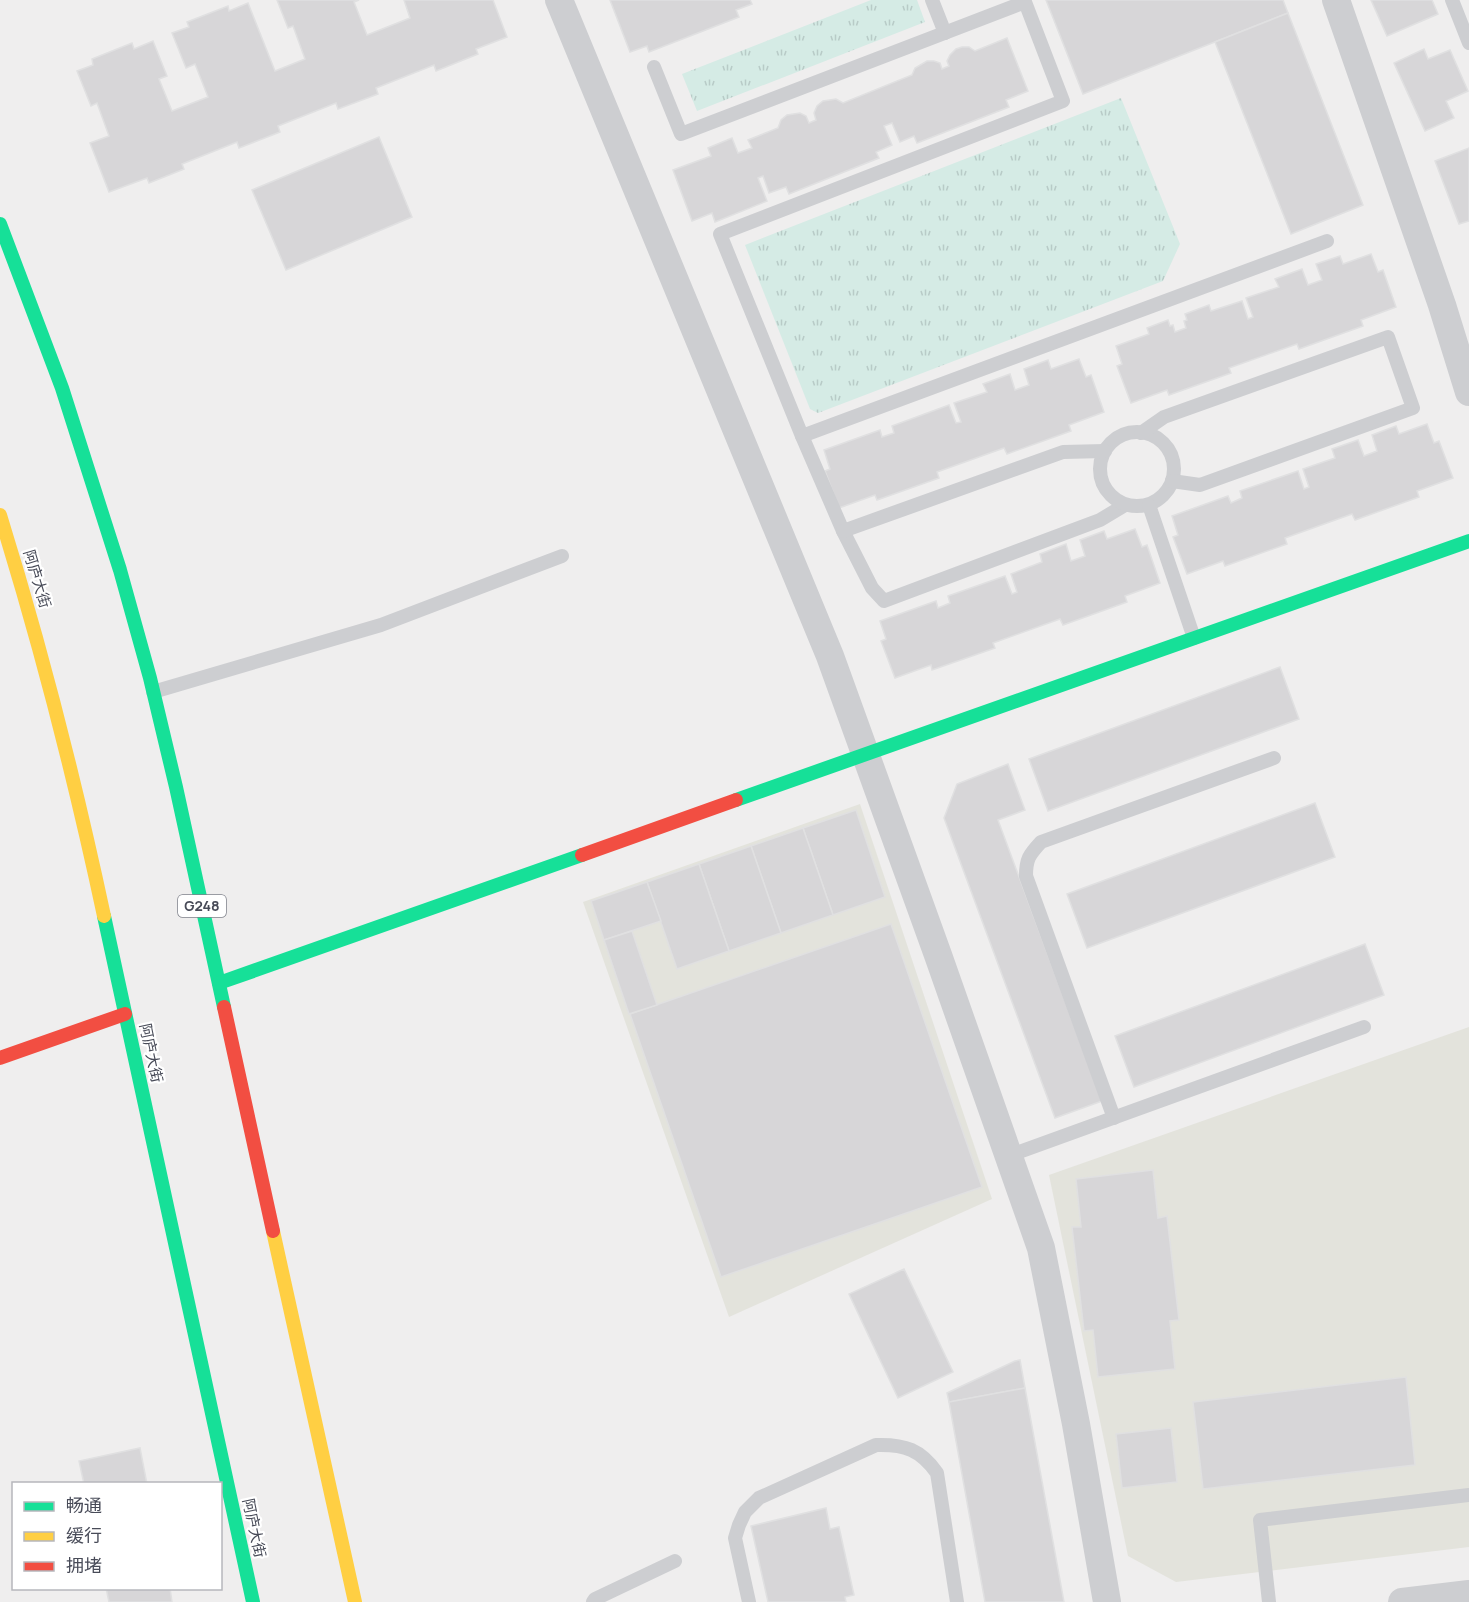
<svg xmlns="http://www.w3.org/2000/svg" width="1469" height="1602" font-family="Manrope,'Noto Sans SC',sans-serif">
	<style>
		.commercial { fill: #e3e3dc }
		.grass { fill: url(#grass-tufts) }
		.building { fill: #d7d6d8; stroke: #e0e0e1; stroke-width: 1.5 }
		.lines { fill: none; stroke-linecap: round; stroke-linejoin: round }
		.lane { stroke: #cdced1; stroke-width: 14 }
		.street { stroke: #cdced1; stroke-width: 28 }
		.fast { stroke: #16e098; stroke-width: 14 }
		.slow { stroke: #ffcf43; stroke-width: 14 }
		.jam { stroke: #f24e42; stroke-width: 14 }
		.labels { text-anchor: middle; stroke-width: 4.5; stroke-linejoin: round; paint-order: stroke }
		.shield { fill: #fff; stroke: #7f818a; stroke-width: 1.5 }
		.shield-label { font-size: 14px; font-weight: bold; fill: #484b58 }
		.street-label { font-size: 15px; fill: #484b58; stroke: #fff }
	</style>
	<defs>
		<pattern id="grass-tufts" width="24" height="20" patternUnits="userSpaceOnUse" patternTransform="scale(1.5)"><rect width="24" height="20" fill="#d5ebe5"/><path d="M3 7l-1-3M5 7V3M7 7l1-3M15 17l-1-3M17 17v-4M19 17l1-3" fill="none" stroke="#b8cbc7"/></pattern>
	</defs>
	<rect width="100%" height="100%" fill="#efeeee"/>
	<g class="commercial">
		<polygon points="860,804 992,1199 729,1317 583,902"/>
		<polygon points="1469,1027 1469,1547 1176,1582 1128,1556 1049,1175"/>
	</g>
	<g class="grass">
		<polygon points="871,0 917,0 925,22 697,111 682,74"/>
		<polygon points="1121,98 1180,244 1163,281 818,413 810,409 745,245"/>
	</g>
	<g class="building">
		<polygon points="277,0 359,0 354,2 367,35 410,18 404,0 493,0 507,37 476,49 478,54 436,71 434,65 376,88 378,94 338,109 336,103 278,126 280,132 239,148 237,142 182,164 184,169 149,183 147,178 109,192 90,143 109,136 97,103 91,106 77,71 93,65 92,59 132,43 134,49 153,41 167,76 159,79 172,111 208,97 195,64 186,68 172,33 189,27 187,22 228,6 229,11 248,3 275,71 305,59 293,26 288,28"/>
		<polygon points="610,0 750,0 752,4 736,10 739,17 649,52 647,46 630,52"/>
		<polygon points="1046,0 1283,0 1288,13 1083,94"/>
		<polygon points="1371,0 1432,0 1438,14 1387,36"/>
		<polygon points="1288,13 1363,205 1291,234 1215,42"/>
		<polygon points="1007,38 1028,91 1006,100 1009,107 917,143 914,136 900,142 892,123 884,126 892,145 876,152 879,158 789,194 786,187 769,193 763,176 758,178 767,201 715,222 712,213 692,221 673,170 711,156 708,148 732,138 738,153 752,148 748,140 778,128 781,120 787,115 800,113 806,116 809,123 816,120 814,113 817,106 823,101 836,99 843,103 912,75 915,68 927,61 934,61 940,63 942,69 949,66 947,61 950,55 956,49 962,47 969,47 975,51"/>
		<polygon points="1424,49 1428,59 1450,50 1468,91 1446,101 1454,118 1425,131 1394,63"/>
		<polygon points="379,137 412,217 286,270 252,190"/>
		<polygon points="1469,148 1469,221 1459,224 1435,161"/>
		<polygon points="1371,254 1378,272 1383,270 1396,307 1361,320 1363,326 1299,349 1297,344 1229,368 1231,373 1169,395 1167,390 1131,403 1117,366 1122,364 1116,346 1149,334 1147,328 1168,320 1170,326 1173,325 1175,332 1186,328 1184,321 1187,320 1185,314 1209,305 1211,311 1242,301 1248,319 1253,317 1246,298 1279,287 1275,279 1302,269 1308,285 1322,280 1316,264 1340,256 1343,264"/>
		<polygon points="1079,359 1086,377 1091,375 1104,412 1069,425 1071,431 1007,454 1004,448 937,472 939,478 877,500 875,495 839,508 825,471 830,469 824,450 880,430 882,437 894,433 892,426 949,405 956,423 961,422 954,403 987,392 983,384 1010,374 1015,390 1029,385 1024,369 1048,360 1051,369"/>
		<polygon points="1427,424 1434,443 1439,441 1453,478 1417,491 1419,497 1355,520 1352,514 1285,538 1287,544 1225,566 1223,561 1187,574 1173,537 1178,535 1172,516 1228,496 1231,503 1242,498 1240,491 1298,471 1304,489 1309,487 1303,469 1335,458 1332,449 1358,440 1364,456 1377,451 1372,435 1396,426 1399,434"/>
		<polygon points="1135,529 1142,547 1147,545 1160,583 1125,596 1127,602 1063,625 1060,619 993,643 995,648 932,670 931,665 895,678 881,641 886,639 880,621 936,601 938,608 950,603 948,596 1005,576 1012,594 1017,592 1011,574 1042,562 1040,554 1066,544 1071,561 1085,556 1080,540 1104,531 1107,539"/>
		<polygon points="1280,667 1299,719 1048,811 1029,759"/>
		<polygon points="1008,764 1025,810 998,820 1102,1101 1055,1118 944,818 957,784"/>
		<polygon points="1315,803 1335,857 1087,948 1067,894"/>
		<polygon points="856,810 885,897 833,915 803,828"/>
		<polygon points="803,828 833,915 781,933 751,846"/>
		<polygon points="751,846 781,933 729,951 699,864"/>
		<polygon points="699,864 729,951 677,969 647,882"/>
		<polygon points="647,882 661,921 604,940 591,901"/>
		<polygon points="891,924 982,1187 721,1277 630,1014"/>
		<polygon points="632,931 657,1005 629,1014 604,940"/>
		<polygon points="1365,944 1384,995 1134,1087 1115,1036"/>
		<polygon points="1153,1170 1158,1218 1167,1216 1179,1320 1170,1321 1175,1369 1098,1377 1093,1330 1084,1331 1072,1227 1081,1227 1076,1179"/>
		<polygon points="904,1269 953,1372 898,1398 849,1294"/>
		<polygon points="1020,1360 1025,1388 949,1402 947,1393 1015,1361"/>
		<polygon points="1406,1377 1415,1465 1203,1489 1193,1402"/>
		<polygon points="1025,1388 1064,1602 985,1602 949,1402"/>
		<polygon points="1171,1428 1177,1482 1122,1488 1116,1434"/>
		<polygon points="140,1448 147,1484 84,1484 79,1461"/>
		<polygon points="826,1508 830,1529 839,1527 854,1595 845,1597 846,1602 768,1602 751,1526"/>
		<polygon points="106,1588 170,1588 172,1602 109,1602"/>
	</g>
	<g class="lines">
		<g class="lane">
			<polyline points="932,0 945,33"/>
			<polyline points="1452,0 1469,43"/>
			<polyline points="654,67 681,134 1025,2 1063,101 720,234 802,436 843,531 872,588 884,601 1100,520 1125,505"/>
			<circle cx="1137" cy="469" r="37"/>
			<polyline points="1141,433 1164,417 1388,337 1413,408 1200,485 1172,481"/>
			<polyline points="802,436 1327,241"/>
			<polyline points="1149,505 1194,638"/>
			<polyline points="843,531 1063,452 1105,451"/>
			<polyline points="153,692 381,625 562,556"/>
			<path d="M 1114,1118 L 1026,876 C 1026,859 1029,855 1041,842 L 1274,758"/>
			<polyline points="1008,1156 1364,1027"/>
			<polyline points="593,1602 595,1599 675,1561"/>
			<path d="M 749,1602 L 735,1538 L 739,1525 L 745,1512 L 759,1498 L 876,1445 C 905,1444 921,1450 937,1473 L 957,1602"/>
			<polyline points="1269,1602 1260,1520 1469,1495"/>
		</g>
		<g class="street">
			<polyline points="559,0 830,656 938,955 1041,1248 1076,1424 1107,1602"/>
			<polyline points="1336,0 1442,305 1469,392"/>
			<polyline points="1402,1602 1469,1594"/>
		</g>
		<g class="fast">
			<polyline points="0,224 62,388 120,570 150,678 176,787 224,1007"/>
			<polyline points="736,800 1469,541"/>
			<polyline points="104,916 253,1602"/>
			<polyline points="219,983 582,855"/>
		</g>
		<g class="slow">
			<path d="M 0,515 C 41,647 75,780 104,916"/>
			<polyline points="273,1231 355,1602"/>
		</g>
		<g class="jam">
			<polyline points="582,855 736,800"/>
			<polyline points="224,1007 273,1231"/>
			<polyline points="0,1058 125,1014"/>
		</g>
	</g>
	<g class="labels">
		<rect class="shield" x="178" y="895" width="48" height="22" rx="4.5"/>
		<g class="shield-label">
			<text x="202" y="911">G248</text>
		</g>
		<g class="street-label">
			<text transform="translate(37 579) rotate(73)" y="5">阿庐大街</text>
			<text transform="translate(151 1053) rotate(78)" y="5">阿庐大街</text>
			<text transform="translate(254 1528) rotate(78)" y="5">阿庐大街</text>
		</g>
	</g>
	<rect x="12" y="1482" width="210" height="108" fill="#ffffff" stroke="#b6b7bc" stroke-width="1.5"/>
	<rect x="24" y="1502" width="30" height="9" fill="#16e098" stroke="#b6b7bc" stroke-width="1.5"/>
	<text x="66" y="1512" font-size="18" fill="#484b58">畅通</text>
	<rect x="24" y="1532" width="30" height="9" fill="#ffcf43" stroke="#b6b7bc" stroke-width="1.5"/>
	<text x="66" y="1542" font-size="18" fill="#484b58">缓行</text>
	<rect x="24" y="1562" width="30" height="9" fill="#f24e42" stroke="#b6b7bc" stroke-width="1.5"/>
	<text x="66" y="1572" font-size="18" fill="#484b58">拥堵</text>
</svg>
